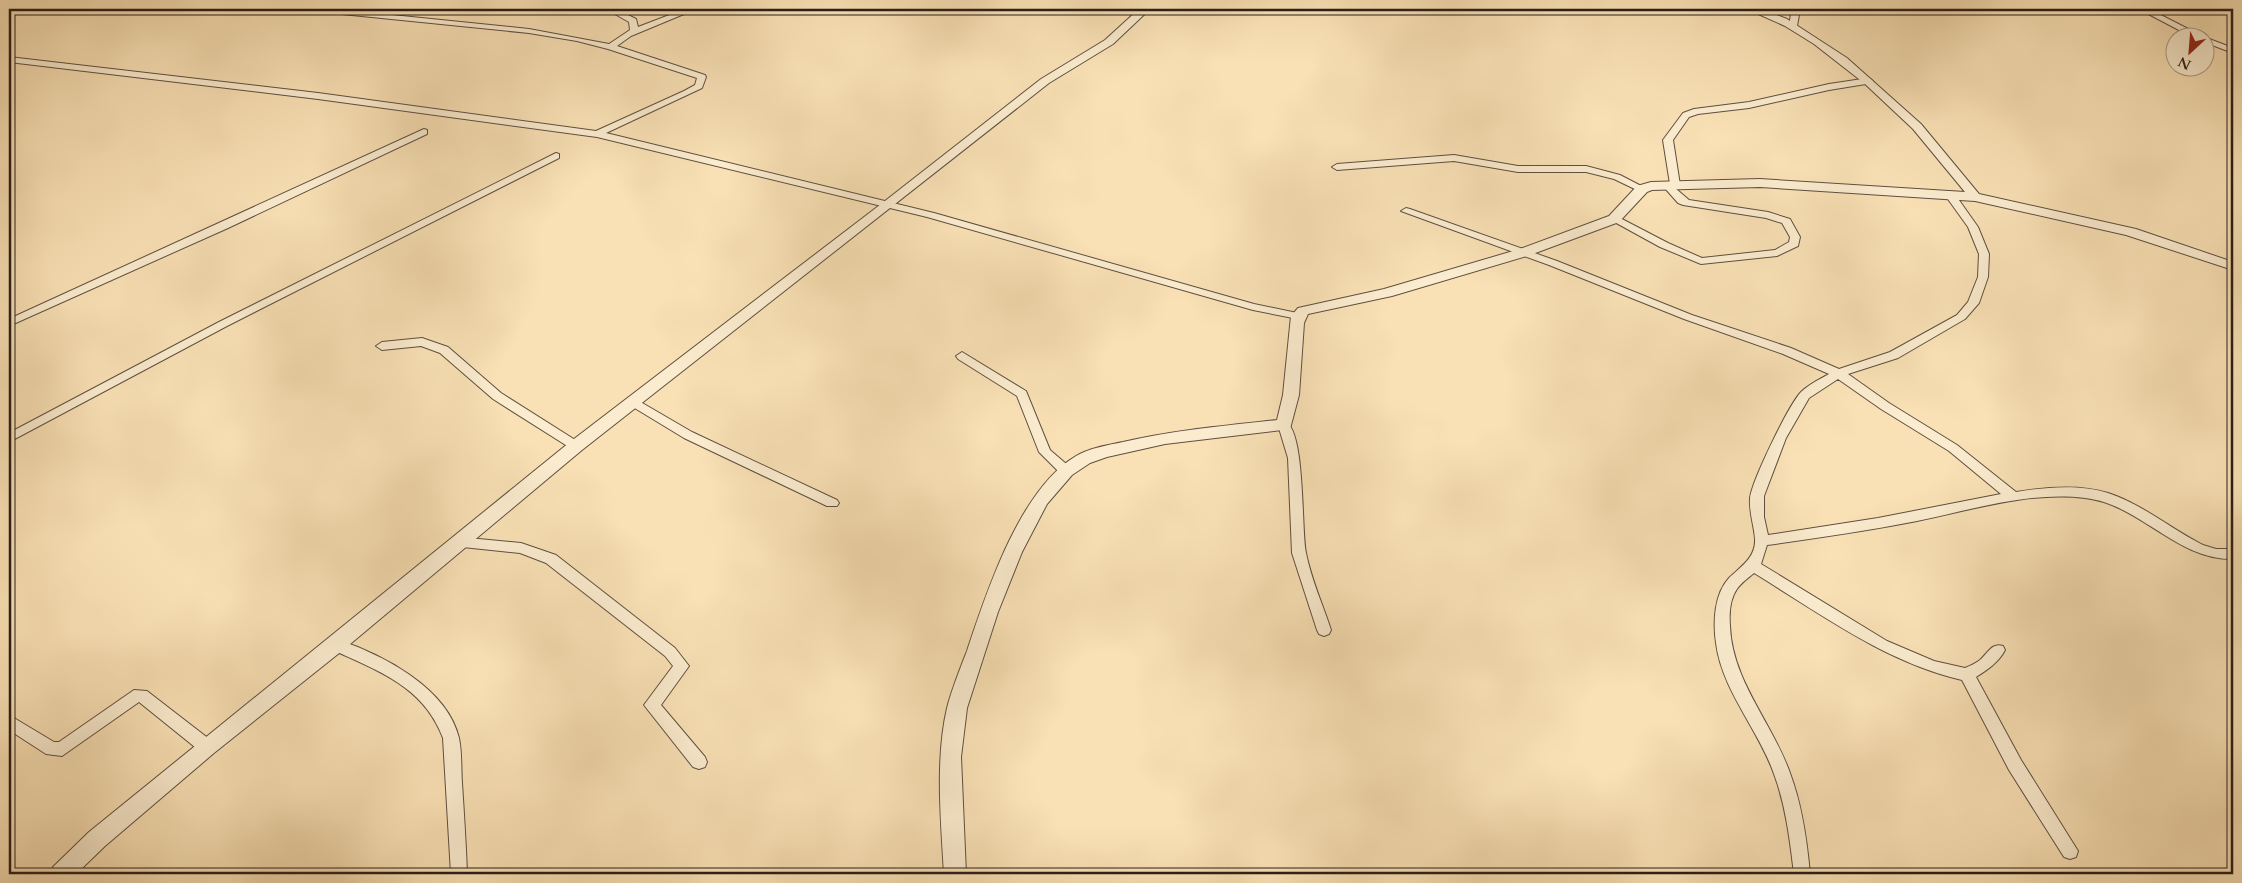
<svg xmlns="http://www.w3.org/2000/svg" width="2242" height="883" font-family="Cardo,serif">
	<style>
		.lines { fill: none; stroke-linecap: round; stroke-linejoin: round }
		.minor-casing { stroke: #5e4f40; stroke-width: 2 }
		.tertiary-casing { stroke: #5e4f40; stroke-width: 2 }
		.minor { fill: #fbeccf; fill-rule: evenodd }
		.tertiary { fill: #fbeccf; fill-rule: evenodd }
	</style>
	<rect width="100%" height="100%" fill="#f9e1b5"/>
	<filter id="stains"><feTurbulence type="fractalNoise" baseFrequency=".004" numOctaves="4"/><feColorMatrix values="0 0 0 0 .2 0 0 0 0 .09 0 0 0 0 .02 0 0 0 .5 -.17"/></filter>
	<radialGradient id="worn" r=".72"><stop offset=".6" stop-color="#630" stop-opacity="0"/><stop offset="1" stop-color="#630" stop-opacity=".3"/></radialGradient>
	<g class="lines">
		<g class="minor-casing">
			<g id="minor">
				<polygon points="308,9 333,9 529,29 609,44 630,30 629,22 606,9 616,9 636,19 638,27 685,9 696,9 631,36 617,46 705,75 706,77 702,88 606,133 934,213 1254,304 1302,314 1304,316 1298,319 1253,310 927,217 597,137 318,99 9,62 9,57 318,93 596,131 684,91 695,85 697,78 608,49 577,41 529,33 312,11"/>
				<polygon points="1117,9 1135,9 1145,12 1141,14"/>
				<polygon points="1796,9 1804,9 1799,15 1797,26 1793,28 1789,26 1791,14"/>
				<polygon points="2139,9 2149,9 2204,37 2233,48 2233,53 2204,42 2204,38 2194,38"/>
				<polygon points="1869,78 1873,81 1872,83 1829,90 1749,108 1698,114 1689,117 1673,140 1680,185 1675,188 1689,200 1768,212 1790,219 1800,237 1798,246 1777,256 1701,264 1660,247 1609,219 1610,217 1618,217 1668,243 1702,258 1775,250 1789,242 1790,237 1782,223 1766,218 1683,205 1678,203 1663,186 1670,184 1663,140 1683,113 1694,109 1749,102 1829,84"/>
				<polygon points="424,129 427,130 427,134 228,228 9,326 9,319"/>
				<polygon points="556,153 559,154 559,158 227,326 9,442 9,433 219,322"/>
				<polygon points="1454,155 1518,166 1586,166 1620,175 1647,189 1642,192 1639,191 1614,179 1586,172 1518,172 1454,161 1337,170 1332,167 1337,164"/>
				<path d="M 1950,192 L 1954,193 L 1978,227 L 1989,254 L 1988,277 L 1979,303 L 1965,319 L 1898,358 L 1848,374 L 1889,403 L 1957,445 L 2016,492 C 2046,487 2079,484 2108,493 C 2142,504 2171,529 2203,545 L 2216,549 L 2233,549 L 2233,559 C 2176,560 2140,504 2085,498 C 2029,491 1971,510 1917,521 C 1867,531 1817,538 1767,545 L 1761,564 L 1887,641 L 1934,661 L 1965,668 C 1970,666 1976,663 1980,660 C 1988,653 1992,642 2003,646 L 2005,650 C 1999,662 1987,670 1976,677 L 2021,760 L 2078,851 L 2076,857 L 2070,859 L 2064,857 L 2009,770 L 1962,680 C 1885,662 1821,614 1754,573 C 1748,578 1741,583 1737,589 C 1730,599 1729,614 1730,626 C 1732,681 1772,722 1790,773 C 1802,805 1807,840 1810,874 L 1794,874 C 1790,841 1786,806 1774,774 C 1759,730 1722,691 1716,643 C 1713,623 1714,594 1729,578 C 1740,567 1756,558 1755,539 C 1754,525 1749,513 1750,498 C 1752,481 1788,406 1801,392 C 1808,385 1820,379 1829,374 L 1783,354 L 1684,319 L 1549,265 L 1401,211 L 1406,208 L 1410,209 L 1557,261 L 1692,315 L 1791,348 L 1839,369 L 1890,352 L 1957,315 L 1968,302 L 1978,277 L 1979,254 L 1968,227 L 1945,195 ZM 1838,379 L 1881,409 L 1949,451 L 2001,494 L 1878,518 L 1768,535 L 1764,517 L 1764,496 L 1786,438 L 1809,398 Z"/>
				<polygon points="422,338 448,347 501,393 580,443 582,446 580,449 572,449 493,399 440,353 421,346 382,350 376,346 382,342"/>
				<polygon points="962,352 1026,391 1050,450 1071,468 1072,471 1071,474 1061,474 1039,452 1017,396 958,359 956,356"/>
				<polygon points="632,397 692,432 837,500 839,503 837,506 827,506 684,438 628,404 626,401"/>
				<path d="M 1284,421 C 1306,427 1301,532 1306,553 C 1311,579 1323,605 1331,630 L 1329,634 L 1324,636 L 1319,634 L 1317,630 L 1292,553 L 1288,458 L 1278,425 Z"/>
				<polygon points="458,537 521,543 556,555 675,648 689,666 661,705 705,757 707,762 705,767 699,769 693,767 644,705 673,666 665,656 546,563 520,553 453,546 451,542 453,538"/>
				<path d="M 336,639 C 381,654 447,687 459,738 C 462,752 461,769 462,783 C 464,814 466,844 467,874 L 451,874 L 443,738 C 423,685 377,671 331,649 L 329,645 L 331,641 Z"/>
				<polygon points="134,690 147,691 213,742 215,747 213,752 207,754 201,752 139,702 62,756 46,754 9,730 9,715 54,742 59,742"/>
			</g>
		</g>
		<g class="tertiary-casing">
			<g id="tertiary">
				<polygon points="1139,9 1150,9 1113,44 1049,83 582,450 343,650 214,753 105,846 76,874 50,874 53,867 89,832 570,442 885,201 1041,79 1105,40"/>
				<path d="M 1747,9 L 1761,9 L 1787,19 L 1847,58 L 1921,124 L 1979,194 L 2136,229 L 2233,262 L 2233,270 L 2126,235 L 1975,201 L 1760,187 L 1652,190 L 1647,192 L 1619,222 L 1530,255 L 1392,296 L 1308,314 L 1304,323 L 1299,395 L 1290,429 L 1165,444 L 1107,457 L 1090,463 L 1072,475 L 1047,504 L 1022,552 L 998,612 L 967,708 L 961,757 L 966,874 L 944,874 C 941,822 935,759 947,708 C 952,689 960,669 967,651 C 987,591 1020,489 1076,456 C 1090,448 1108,445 1123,442 C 1174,430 1225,426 1277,420 L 1283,395 L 1291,316 L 1298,308 L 1384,289 L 1520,249 L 1609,216 L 1637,186 L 1651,182 L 1760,179 L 1965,192 L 1913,129 L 1864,83 L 1814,44 L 1785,26 Z"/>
			</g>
		</g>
		<use href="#minor" class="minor"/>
		<use href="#tertiary" class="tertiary"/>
	</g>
	<rect width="2242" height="883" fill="none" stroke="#f9e1b5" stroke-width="30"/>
	<rect x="10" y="10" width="2222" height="863" fill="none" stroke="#2a1e19" stroke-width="2.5"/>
	<rect x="15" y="15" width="2212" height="853" fill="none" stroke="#2a1e19"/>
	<g transform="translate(2190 52) rotate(206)"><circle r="24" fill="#fbeccf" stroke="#a79a86"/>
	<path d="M0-4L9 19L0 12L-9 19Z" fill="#8f2418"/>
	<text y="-8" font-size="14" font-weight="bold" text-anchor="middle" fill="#2a1e19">N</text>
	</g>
	<rect width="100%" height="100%" filter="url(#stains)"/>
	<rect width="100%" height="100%" fill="url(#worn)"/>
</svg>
